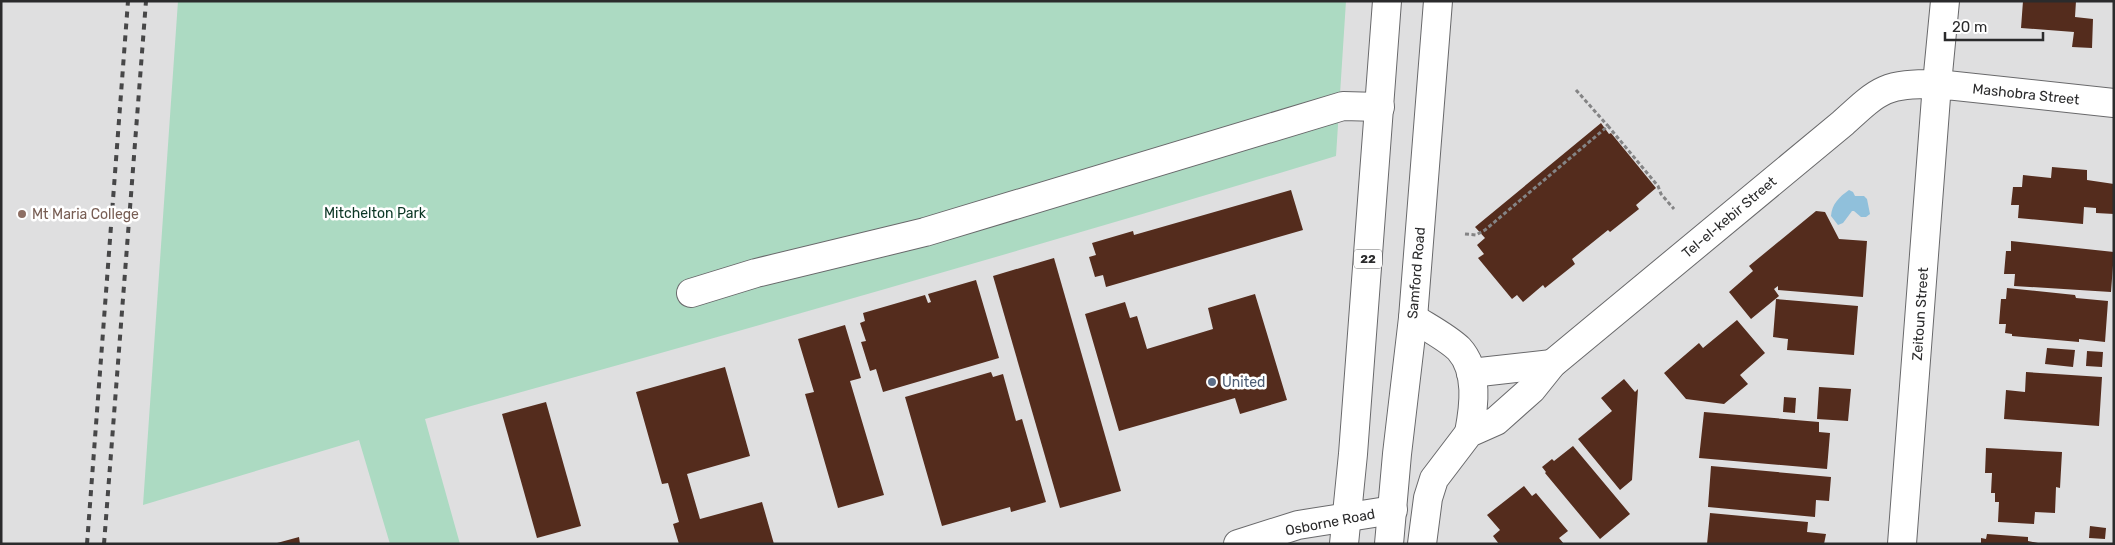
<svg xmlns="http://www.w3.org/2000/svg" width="2115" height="545" font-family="Rubik,sans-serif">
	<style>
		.green { fill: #acdac2 }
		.water { fill: #90c0db }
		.building { fill: #542c1d }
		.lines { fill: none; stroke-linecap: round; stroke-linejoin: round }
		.minor-casing { stroke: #69696b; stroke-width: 30 }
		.major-casing { stroke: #69696b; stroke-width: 30 }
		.path { stroke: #848485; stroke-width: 3; stroke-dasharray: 4 2.5; stroke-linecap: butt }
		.minor { stroke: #fff; stroke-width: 28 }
		.major { stroke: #fff; stroke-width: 28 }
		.rail { stroke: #474748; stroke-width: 4; stroke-dasharray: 6 6; stroke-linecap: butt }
		.education-dot { fill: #8d6e63; stroke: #fff; stroke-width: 2 }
		.service-dot { fill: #5c6f8a; stroke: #fff; stroke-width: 2 }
		.labels { text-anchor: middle; stroke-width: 5; stroke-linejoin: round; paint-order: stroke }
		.shield { fill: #fff; stroke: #6b6b6b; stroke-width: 1 }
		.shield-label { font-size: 12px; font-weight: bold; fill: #2b2b2c }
		.street-label { font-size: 14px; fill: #2b2b2c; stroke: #fff }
		.park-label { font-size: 14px; fill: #0b3624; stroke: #fff }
		.education-label { font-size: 14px; fill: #785e54; stroke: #fff; text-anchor: start }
		.service-label { font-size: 14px; fill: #4e5e75; stroke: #fff; text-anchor: start }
	</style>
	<rect width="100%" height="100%" fill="#dfdfe0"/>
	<path class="green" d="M 178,1 L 1346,1 L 1336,156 C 1033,248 730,334 425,419 L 460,544 L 390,544 L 359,440 L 143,505 Z"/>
	<path class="water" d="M 1849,190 L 1853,192 L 1855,196 L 1864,196 L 1867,199 L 1870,214 L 1866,217 L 1861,217 L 1854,211 L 1852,211 L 1843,223 L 1838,225 L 1831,216 C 1832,204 1839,197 1849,190 Z"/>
	<g class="building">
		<polygon points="2023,1 2076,1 2075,17 2093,19 2092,48 2072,47 2074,32 2021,28"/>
		<polygon points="1601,123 1609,134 1611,133 1656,188 1636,205 1639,209 1610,232 1608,230 1572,259 1575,264 1545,288 1543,285 1523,302 1517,295 1512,299 1478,258 1484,254 1477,245 1485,238 1475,227"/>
		<polygon points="2052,167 2087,170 2087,180 2114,184 2114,214 2096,213 2096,208 2084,207 2083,224 2018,218 2019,205 2011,205 2013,187 2022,187 2023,175 2051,178"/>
		<polygon points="1291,190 1303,230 1106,287 1103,275 1095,277 1089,257 1096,255 1092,243 1133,231 1134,235"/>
		<polygon points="1816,211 1825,212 1839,239 1867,241 1863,297 1778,290 1778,286 1774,289 1779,296 1751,319 1729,292 1753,271 1749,266"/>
		<polygon points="2011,241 2114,252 2111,292 2014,286 2015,274 2004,274 2006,251 2011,251"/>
		<polygon points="1054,258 1121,491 1060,508 993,276"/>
		<polygon points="976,280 999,358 883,392 876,369 870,371 861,342 866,341 860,323 865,321 863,313 925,295 928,303 931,302 928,294"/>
		<polygon points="2007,288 2075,295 2076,298 2108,301 2105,342 2079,339 2079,342 2012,336 2012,334 2005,333 2006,324 1999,324 2001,299 2006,299"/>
		<polygon points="1255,294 1287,400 1240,414 1235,398 1119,431 1085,314 1125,302 1130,318 1137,316 1147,349 1213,329 1208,308"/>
		<polygon points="1776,299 1858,306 1854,355 1787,350 1788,339 1773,337"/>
		<polygon points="1737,320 1765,353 1740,375 1748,384 1724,404 1686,399 1664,373 1699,343 1703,348"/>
		<polygon points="845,325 861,378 850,381 884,495 838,508 805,394 814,392 798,339"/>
		<polygon points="2047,348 2075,350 2073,367 2045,364"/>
		<polygon points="2087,351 2103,352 2102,367 2086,366"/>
		<polygon points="725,367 750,456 687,474 700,519 762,502 774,544 679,544 673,524 679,522 668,483 662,484 636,392"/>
		<polygon points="991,372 993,377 1003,374 1016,421 1022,419 1046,502 1011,512 1010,507 942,526 905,397"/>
		<polygon points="2026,372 2102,377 2099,426 2004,419 2006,390 2025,392"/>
		<polygon points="1624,379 1635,392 1638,389 1632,480 1620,490 1578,439 1612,411 1601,398"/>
		<polygon points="1819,387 1851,389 1848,421 1817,419"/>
		<polygon points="1784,397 1796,398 1795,413 1783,412"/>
		<polygon points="546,402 581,526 537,538 502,414"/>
		<polygon points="1704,412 1819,422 1819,432 1830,433 1827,469 1699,458"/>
		<polygon points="1573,446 1630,514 1600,539 1545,473 1546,472 1542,467 1552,459 1554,461"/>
		<polygon points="1986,448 2062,452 2060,488 2056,487 2055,513 2035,512 2034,524 1998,522 1999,502 1995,502 1995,493 1991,493 1992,473 1985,473"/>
		<polygon points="1711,466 1831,477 1829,501 1816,500 1815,517 1708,507"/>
		<polygon points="1524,486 1532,496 1536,493 1568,531 1559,538 1564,544 1499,544 1493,536 1500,530 1487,515"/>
		<polygon points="1710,513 1808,522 1807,532 1826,534 1824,544 1707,544"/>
		<polygon points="2090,526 2106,528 2105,539 2089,538"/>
		<polygon points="1987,534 2028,537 2028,541 2043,544 1981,544 1981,538 1986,539"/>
		<polygon points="299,537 300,544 277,544 277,543"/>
	</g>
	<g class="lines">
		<g class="minor-casing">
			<g id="minor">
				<polyline points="691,293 756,273 925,232 1343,106 1380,107"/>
				<polyline points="1238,544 1298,525 1393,510"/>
				<path d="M 1422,544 L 1428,498 L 1434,479 L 1469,433 L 1496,421 L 1532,389 L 1552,364 L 1843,123 C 1881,88 1885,84 1937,84 L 1945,1"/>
				<polyline points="1902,544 1937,84 2114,103"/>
			</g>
		</g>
		<g class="major-casing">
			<g id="major">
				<path d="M 1413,318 C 1427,327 1448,338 1459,349 C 1479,371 1474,407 1469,433"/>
				<polyline points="1471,373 1552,364"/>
				<polyline points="1344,544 1353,454 1387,1"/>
				<polyline points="1389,544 1397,454 1413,318 1438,1"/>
			</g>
		</g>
		<g class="path">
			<polyline points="1576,90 1608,126"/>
			<polyline points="1465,234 1476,235 1485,230 1608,126 1658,186 1661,194 1674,209"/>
		</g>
		<use href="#minor" class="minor"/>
		<use href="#major" class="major"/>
		<g class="rail">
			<polyline points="87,544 128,1"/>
			<polyline points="104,544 146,1"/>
		</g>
	</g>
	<circle class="education-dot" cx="22" cy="214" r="5"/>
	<circle class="service-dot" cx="1212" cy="382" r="5"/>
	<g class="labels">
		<rect class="shield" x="1354" y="249.5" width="28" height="19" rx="4"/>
		<g class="shield-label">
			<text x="1368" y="263">22</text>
		</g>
		<g class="street-label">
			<text transform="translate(2026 94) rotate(6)" y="5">Mashobra Street</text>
			<text transform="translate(1729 217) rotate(-40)" y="5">Tel-el-kebir Street</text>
			<text transform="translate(1416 273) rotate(-85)" y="5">Samford Road</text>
			<text transform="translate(1920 314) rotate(-86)" y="5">Zeitoun Street</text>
			<text transform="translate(1330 522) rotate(-11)" y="5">Osborne Road</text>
		</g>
		<g class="park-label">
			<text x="375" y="218">Mitchelton Park</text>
		</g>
		<g class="education-label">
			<text x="32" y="219">Mt Maria College</text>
		</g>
		<g class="service-label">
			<text x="1222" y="387">United</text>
		</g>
	</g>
	<rect width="2115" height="545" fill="none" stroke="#2b2b2c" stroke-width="5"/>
	<path d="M1945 32v8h98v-8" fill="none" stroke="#2b2b2c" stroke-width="2.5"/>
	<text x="1952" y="32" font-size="15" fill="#2b2b2c" stroke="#ffffff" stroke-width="4" paint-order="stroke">20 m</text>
</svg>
